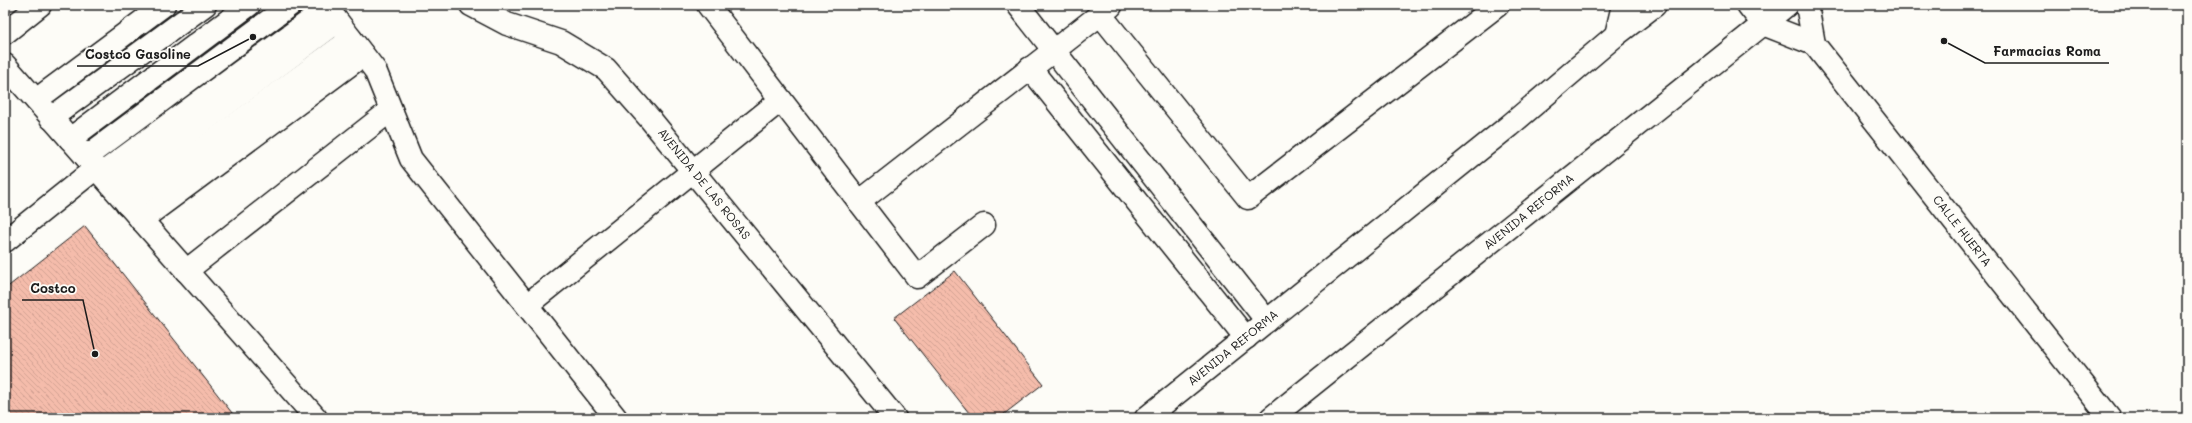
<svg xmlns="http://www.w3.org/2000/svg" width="2192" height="423" font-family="Mali,sans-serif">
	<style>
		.building { fill: url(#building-back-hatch); stroke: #1c1c1c }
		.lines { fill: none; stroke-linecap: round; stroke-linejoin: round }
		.minor-casing { stroke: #1c1c1c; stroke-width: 25 }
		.major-casing { stroke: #1c1c1c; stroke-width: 25 }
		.highway-casing { stroke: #1c1c1c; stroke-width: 25 }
		.minor { stroke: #fdfcf7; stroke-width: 22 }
		.major { stroke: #fdfcf7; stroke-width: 22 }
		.highway { stroke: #fdfcf7; stroke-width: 22 }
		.labels { text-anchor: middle; stroke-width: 3.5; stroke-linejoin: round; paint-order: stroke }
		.street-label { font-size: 12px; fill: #1c1c1c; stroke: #fdfcf7 }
		.leader { fill: none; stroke: #1c1c1c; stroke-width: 1.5 }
		.callout-dot { fill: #1c1c1c; stroke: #fdfcf7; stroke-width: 1.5 }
		.callout-label { font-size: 13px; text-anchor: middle; font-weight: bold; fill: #1c1c1c; stroke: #fdfcf7; stroke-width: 3.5; stroke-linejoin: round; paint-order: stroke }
	</style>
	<defs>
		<pattern id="building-back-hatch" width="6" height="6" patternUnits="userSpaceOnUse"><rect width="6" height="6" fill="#f5bcab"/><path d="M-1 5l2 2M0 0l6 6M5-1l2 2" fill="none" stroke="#d1a193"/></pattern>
	</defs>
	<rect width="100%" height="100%" fill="#fdfcf7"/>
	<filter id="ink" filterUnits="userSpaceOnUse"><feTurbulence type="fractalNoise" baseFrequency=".025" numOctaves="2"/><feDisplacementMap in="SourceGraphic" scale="8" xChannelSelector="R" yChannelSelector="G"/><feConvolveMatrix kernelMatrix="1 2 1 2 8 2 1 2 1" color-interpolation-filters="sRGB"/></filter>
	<g filter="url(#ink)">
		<g class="building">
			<polygon points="85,226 236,418 5,418 5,289"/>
			<polygon points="955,271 1043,384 999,418 973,418 894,318"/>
		</g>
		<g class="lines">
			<g class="minor-casing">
				<g id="minor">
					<polyline points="325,5 375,70 411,159 616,418"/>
					<polyline points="471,5 507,24 561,42 606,69 651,120 895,418"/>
					<polyline points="708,5 917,277 984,225"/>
					<polyline points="1018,5 1267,321"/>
					<polyline points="1748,5 1763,24 1814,44"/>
					<polyline points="1807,5 1814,44 2110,418"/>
					<polyline points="1100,14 1248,198 1498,5"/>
					<polyline points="5,65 316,418"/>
					<polyline points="1030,68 1246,338"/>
					<polyline points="36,100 164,5"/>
					<polyline points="51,118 205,5"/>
					<polyline points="70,139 249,5"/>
					<polyline points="86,157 290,5"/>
					<polyline points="101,174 327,8"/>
					<polyline points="114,188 337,22"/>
					<polyline points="859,202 1111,6"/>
					<polyline points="127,204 351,39"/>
					<polyline points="141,220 363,55"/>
					<polyline points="5,241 96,168"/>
					<polyline points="186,271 391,110"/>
					<polyline points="527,305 781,100"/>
				</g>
			</g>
			<g class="major-casing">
				<polyline id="major" points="5,33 40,5"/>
			</g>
			<g class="highway-casing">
				<g id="highway">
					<polyline points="1616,35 1623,5"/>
					<polyline points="1146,418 1509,126 1616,35 1655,5"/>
					<polyline points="1271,418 1787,5"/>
				</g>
			</g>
			<use href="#minor" class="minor"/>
			<use href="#major" class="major"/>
			<use href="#highway" class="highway"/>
		</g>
	</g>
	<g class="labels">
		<g class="street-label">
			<text transform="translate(704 184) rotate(51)" y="4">AVENIDA DE LAS ROSAS</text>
			<text transform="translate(1529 212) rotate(-39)" y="4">AVENIDA REFORMA</text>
			<text transform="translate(1962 231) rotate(52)" y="4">CALLE HUERTA</text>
			<text transform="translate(1233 348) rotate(-39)" y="4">AVENIDA REFORMA</text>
		</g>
	</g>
	<path class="leader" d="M1944 41L1985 63H2109M253 37L198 66H77M95 354L83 300H22"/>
	<g class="callout-dot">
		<circle cx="1944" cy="41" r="4"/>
		<circle cx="253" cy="37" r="4"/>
		<circle cx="95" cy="354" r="4"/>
	</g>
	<g class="callout-label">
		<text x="2047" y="56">Farmacias Roma</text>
		<text x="138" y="59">Costco Gasoline</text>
		<text x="53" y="293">Costco</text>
	</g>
	<rect width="2192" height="423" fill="none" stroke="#fdfcf7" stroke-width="20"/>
	<rect x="10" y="10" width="2172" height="403" fill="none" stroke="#1c1c1c" stroke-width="1.5" filter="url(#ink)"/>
</svg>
